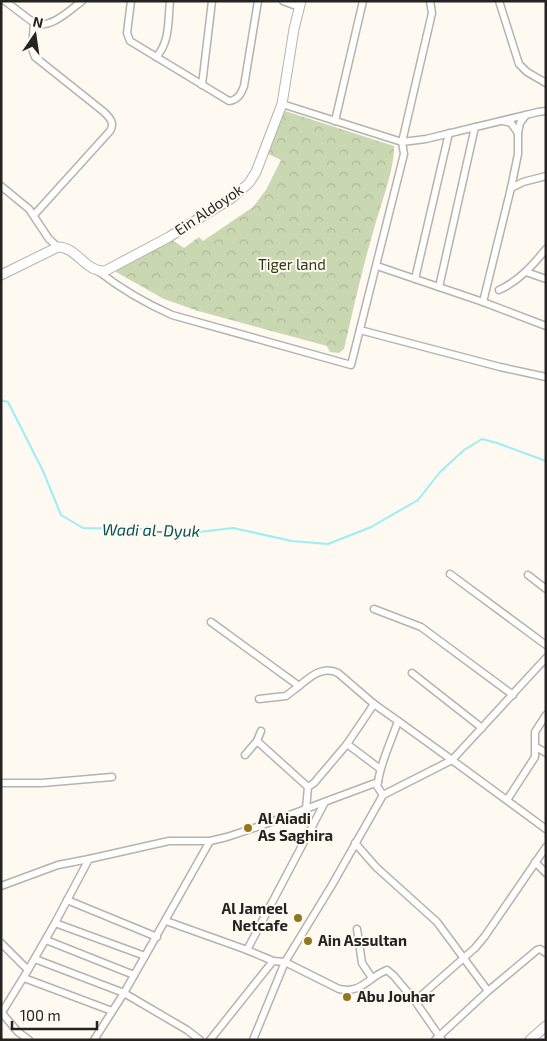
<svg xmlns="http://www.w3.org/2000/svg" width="547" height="1041" font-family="'Exo 2',sans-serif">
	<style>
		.park { fill: url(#park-crowns) }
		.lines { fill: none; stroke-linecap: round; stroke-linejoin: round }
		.stream { stroke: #9aeef5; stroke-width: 2 }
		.street-casing { stroke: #b7b3ab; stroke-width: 9 }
		.secondary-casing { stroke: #b7b3ab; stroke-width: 11 }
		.street { stroke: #fff; stroke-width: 6 }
		.secondary { stroke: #fff; stroke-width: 9 }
		.poi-dot { fill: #94761e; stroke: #fef9f1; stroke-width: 2 }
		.labels { text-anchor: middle; stroke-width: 4; stroke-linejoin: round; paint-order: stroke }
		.street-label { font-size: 15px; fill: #242320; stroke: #fef9f1 }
		.park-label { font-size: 15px; fill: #2e3b10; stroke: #fef9f1 }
		.poi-label { font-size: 15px; font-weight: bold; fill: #242320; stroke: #fef9f1; text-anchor: start }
		.water-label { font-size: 16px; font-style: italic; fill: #005055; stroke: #fef9f1 }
	</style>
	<defs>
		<pattern id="park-crowns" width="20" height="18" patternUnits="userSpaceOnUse" patternTransform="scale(1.25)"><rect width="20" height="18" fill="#cad8b2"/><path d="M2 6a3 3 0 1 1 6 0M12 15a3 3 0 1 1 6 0" fill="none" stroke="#adb999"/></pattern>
	</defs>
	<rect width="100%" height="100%" fill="#fef9f1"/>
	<path class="park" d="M 285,111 L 394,146 C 395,169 378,212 372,236 C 361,273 353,311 344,349 L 339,353 L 330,352 L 327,346 L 198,311 L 164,299 L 116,272 L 117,268 L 171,239 L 184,248 L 199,237 L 203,241 L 253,207 L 266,190 L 281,160 L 266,153 Z"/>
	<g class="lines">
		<polyline class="stream" points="1,400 8,402 43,471 61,515 83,528 140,529 183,534 233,528 292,541 328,544 371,527 418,500 440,472 464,450 482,439 497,443 546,461"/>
		<g class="street-casing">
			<g id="street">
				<path d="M 5,1 L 34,23 L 32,49 L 35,57 L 104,112 C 110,118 115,123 110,131 L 34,215"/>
				<path d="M 131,1 L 127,33 L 130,41 L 229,101 C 238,100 241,94 244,86 L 258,1"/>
				<polyline points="283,1 299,7"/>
				<polyline points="430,1 432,13 402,142 426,139 538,112 546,111"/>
				<polyline points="499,1 519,64 527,72 546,83"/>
				<path d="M 34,23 C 50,30 70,10 82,1"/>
				<path d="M 156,57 C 170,43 168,20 170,1"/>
				<polyline points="202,85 212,1"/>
				<polyline points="335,121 363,1"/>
				<polyline points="518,133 520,123 526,115"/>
				<polyline points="1,186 29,209 49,239 58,247"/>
				<polyline points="511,188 523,182 546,176"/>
				<polyline points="377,266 483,302 546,326"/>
				<path d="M 98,271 C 121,289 145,303 172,315 L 351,365 L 404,154 L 402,142 L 282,104"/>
				<polyline points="526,272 546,279"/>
				<polyline points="415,279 449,133"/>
				<polyline points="439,287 475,127"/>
				<path d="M 499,290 C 519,281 533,265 546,249"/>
				<polyline points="483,302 511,188 518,154 518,133 511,123 503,121"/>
				<polyline points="360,330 500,367 546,377"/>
				<polyline points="450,574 546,645"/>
				<polyline points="528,575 546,589"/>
				<polyline points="374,609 421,627 513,695"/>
				<path d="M 211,622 L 299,686 C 310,677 323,665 338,673 L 374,704 L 398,721 C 391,742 381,761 378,782"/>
				<polyline points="546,658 452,760 546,829"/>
				<polyline points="412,673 482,728"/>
				<polyline points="259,699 286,696 299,686"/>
				<polyline points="374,704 347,744 379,768"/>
				<polyline points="257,741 308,787"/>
				<polyline points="536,747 546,753"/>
				<polyline points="245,755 257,741 261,731"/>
				<polyline points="1,783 42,783 112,777"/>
				<polyline points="383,795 452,760 398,721"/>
				<polyline points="507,800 535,757 535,732 546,715"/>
				<polyline points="306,809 308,787 314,783 347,744"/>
				<polyline points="355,843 376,867 437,922 488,991 435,1040"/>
				<polyline points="535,862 546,873"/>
				<polyline points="1,886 58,865 89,859"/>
				<polyline points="67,900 157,937"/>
				<polyline points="166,921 247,950 273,961 285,962 253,1040"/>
				<polyline points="357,929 362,963 372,978"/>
				<polyline points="46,940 134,975"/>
				<polyline points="1,943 28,970 1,1014"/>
				<polyline points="247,950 325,802"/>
				<polyline points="145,956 210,841"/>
				<polyline points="35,959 124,993 145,956 55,923"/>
				<path d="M 28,970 L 55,923 L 89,859 L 169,841 L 210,841 L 227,837 L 260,826 L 378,782 L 377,786 L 383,795 L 332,885 L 285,962 L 339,989 C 362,994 368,977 387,970 L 394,976 L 415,1001 L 475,948 L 485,936 L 546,847"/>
				<polyline points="24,978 112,1011"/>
				<polyline points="488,991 537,950 540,949 546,953"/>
				<polyline points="415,1001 442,1040"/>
				<polyline points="1,1012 18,1032 29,1040"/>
				<polyline points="94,1040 124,993 187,1030 200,1040"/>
				<polyline points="210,1040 273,961"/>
			</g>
		</g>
		<g class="secondary-casing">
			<g id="secondary">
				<path d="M 1,275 L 58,247 C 77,247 85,272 105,271 L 169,237 L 232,198 L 249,183 L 256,172 L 282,104 L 294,29 L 301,1"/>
				<polyline points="530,1040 546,1026"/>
			</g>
		</g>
		<use href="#street" class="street"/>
		<use href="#secondary" class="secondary"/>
	</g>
	<g class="poi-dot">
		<circle cx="248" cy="828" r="5"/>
		<circle cx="298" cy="918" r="5"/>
		<circle cx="308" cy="941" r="5"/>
		<circle cx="347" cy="997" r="5"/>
	</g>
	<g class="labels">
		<g class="street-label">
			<text transform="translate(209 210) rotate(-34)" y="5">Ein Aldoyok</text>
		</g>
		<g class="park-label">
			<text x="292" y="270">Tiger land</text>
		</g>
		<g class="poi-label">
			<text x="258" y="824">Al Aiadi<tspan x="258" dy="17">As Saghira</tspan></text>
			<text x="288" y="914" text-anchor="end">Al Jameel<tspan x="288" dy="17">Netcafe</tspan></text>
			<text x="318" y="946">Ain Assultan</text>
			<text x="357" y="1002">Abu Jouhar</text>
		</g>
		<g class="water-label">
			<text transform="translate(151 530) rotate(1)" y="6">Wadi al-Dyuk</text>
		</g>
	</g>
	<rect width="547" height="1041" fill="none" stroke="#242320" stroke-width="5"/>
	<g transform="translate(35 35) rotate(13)" stroke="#fef9f1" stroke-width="4" paint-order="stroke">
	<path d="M0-4L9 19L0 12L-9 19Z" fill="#242320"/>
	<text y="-8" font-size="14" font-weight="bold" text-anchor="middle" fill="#242320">N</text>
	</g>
	<path d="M12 1021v8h85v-8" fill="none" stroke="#242320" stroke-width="2.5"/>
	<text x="20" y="1021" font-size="15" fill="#242320" stroke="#fef9f1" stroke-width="4" paint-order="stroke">100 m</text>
</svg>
